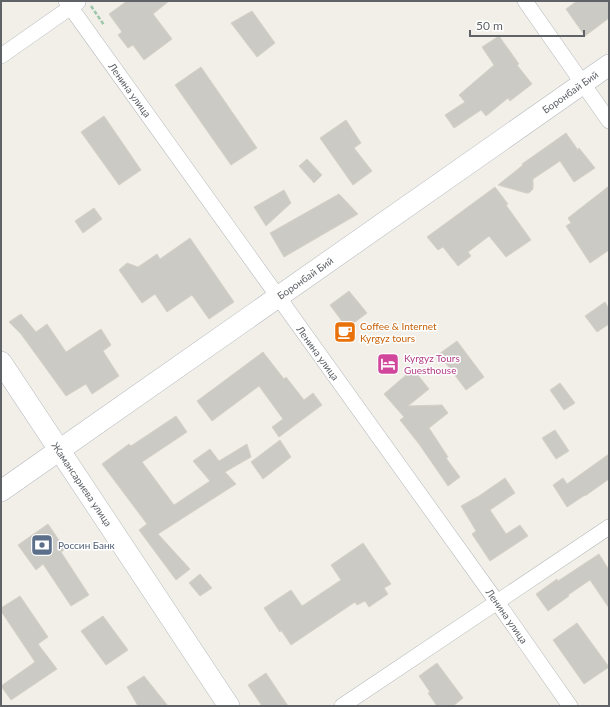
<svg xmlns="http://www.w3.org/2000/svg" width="610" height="707" font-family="Lato,sans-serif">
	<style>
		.building { fill: #cccac5; stroke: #d6d1c6 }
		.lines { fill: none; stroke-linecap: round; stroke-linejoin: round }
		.street-casing { stroke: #b5b8bc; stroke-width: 16 }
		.secondary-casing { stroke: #b6babf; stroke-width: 22 }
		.path { stroke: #9cc7a9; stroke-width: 2.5; stroke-dasharray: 4 2; stroke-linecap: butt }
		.street { stroke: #fff; stroke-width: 15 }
		.secondary { stroke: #fff; stroke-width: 21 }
		.labels { text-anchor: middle; stroke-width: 3; stroke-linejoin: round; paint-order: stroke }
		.street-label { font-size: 10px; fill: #5f6368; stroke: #fff }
		.food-label { font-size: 10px; fill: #c56008; stroke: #fff; text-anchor: start }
		.hotel-label { font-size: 10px; fill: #b23c85; stroke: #fff; text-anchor: start }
		.service-label { font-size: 10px; fill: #4e5e75; stroke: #fff; text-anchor: start }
	</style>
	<rect width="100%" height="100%" fill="#f1efe8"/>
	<g class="building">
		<polygon points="127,1 169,1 153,14 172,39 144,60 133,45 128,48 118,35 122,32 109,14"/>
		<polygon points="577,1 609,1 609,18 585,36 566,9"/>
		<polygon points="252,11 275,43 257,57 231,23"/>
		<polygon points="499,36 519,64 517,65 532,84 510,101 508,98 486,116 481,110 454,128 445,115 465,102 459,95 494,65 482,47"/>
		<polygon points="201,67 257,148 231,165 175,85"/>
		<polygon points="104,116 141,170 119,185 81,132"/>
		<polygon points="346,120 361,143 354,148 372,171 353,185 320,138"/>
		<polygon points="566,133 578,150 579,148 595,168 574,182 560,161 533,179 533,189 529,193 526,193 498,185 523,165 522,164"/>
		<polygon points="307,159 322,175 314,183 299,166"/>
		<polygon points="609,186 609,250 590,263 566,226 571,223 568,218"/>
		<polygon points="495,187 508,204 506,205 531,240 506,257 489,236 468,252 471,256 458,266 443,247 438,250 427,237"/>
		<polygon points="284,190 291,203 266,226 254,207"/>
		<polygon points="339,194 358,214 284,257 270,233"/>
		<polygon points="94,208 102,219 83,233 75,221"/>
		<polygon points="190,238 234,302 209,319 192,295 167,312 155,294 142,303 119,270 127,263 138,267 157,254 160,259"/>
		<polygon points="349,291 367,313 347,328 330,305"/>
		<polygon points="605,302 609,309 609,324 597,332 585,316"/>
		<polygon points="21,314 36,332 47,324 66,352 101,329 111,345 103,351 119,376 92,394 86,384 66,396 21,334 9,322"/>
		<polygon points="457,341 484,377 466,390 439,354"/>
		<polygon points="263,352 284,379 286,377 304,400 313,393 322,405 279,437 272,427 283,419 259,386 212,421 197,401"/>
		<polygon points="413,369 429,389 408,406 442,405 448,413 429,428 448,457 446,458 460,477 448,486 419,444 400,420 404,417 384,394"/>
		<polygon points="560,383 575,403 564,410 550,390"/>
		<polygon points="176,416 187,432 142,462 174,505 210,481 193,461 210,449 219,461 247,444 251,457 225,472 236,484 158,534 190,569 176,580 139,530 147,524 102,464 129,444 131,446"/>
		<polygon points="555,430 569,451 556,459 542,438"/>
		<polygon points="280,440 291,457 263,479 251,462"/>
		<polygon points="609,454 609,479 585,496 585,495 567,507 553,485 563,478 567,484"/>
		<polygon points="505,478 515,493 490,510 506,534 520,525 528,536 490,561 472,534 476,531 461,506 479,496"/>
		<polygon points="48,524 65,549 61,552 89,595 71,606 43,564 36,570 18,545"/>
		<polygon points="363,543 391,584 384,588 388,594 369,607 365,601 357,605 355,602 291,645 281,630 280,632 264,608 291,590 302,606 341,580 331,565"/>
		<polygon points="599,554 609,570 609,608 590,580 568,595 569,596 548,611 536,594 557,579 558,581"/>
		<polygon points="200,574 212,588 200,596 189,583"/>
		<polygon points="20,596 48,637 38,644 57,669 11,700 1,686 35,662 1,611 1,608"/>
		<polygon points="103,616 128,650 106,665 81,631"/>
		<polygon points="577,623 609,667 584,684 553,640"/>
		<polygon points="437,663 463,698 453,706 437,706 428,693 430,692 419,676"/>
		<polygon points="266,673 288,706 262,706 248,685"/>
		<polygon points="144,676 168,706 138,706 127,687"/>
	</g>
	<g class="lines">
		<g class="street-casing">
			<g id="street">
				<polyline points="66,1 497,602 570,706"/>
				<polyline points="525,1 609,121"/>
				<polyline points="1,56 78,2"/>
				<polyline points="342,706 609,527"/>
			</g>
		</g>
		<g class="secondary-casing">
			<g id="secondary">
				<polyline points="1,362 229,706"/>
				<polyline points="1,491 609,65"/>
			</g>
		</g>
		<polyline class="path" points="91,6 104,25"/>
		<use href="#street" class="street"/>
		<use href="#secondary" class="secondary"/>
	</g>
	<defs>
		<g id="cafe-square" transform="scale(1.15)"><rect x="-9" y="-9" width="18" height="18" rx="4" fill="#e8710a" stroke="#fff"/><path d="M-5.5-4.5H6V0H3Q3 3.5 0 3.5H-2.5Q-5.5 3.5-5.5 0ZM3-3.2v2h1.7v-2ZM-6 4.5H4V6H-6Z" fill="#fff"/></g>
		<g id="hotel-square" transform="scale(1.15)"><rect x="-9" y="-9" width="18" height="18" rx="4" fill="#d1479c" stroke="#fff"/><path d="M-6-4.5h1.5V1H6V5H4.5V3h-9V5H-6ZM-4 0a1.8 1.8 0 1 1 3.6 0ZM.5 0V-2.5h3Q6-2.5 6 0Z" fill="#fff"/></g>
		<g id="bank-square" transform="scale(1.15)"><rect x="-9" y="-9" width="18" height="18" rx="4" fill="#5c6f8a" stroke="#fff"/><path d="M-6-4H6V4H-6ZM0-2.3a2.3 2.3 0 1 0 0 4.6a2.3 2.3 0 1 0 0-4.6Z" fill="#fff"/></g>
	</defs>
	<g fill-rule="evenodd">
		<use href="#cafe-square" x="345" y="332"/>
		<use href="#hotel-square" x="388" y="364"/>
		<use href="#bank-square" x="42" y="545"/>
	</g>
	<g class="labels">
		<g class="street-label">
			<text transform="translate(130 90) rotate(54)" y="4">Ленина улица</text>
			<text transform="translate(570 92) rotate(-35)" y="4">Боронбай Бий</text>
			<text transform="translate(305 278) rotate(-35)" y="4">Боронбай Бий</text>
			<text transform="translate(318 353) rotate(54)" y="4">Ленина улица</text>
			<text transform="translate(82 484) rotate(56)" y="4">Жамансариева улица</text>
			<text transform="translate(507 616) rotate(55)" y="4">Ленина улица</text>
		</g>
		<g class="food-label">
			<text x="360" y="330">Coffee &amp; Internet<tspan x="360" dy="12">Kyrgyz tours</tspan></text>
		</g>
		<g class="hotel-label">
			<text x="404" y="362">Kyrgyz Tours<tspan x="404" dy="12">Guesthouse</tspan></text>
		</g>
		<g class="service-label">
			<text x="58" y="549">Россин Банк</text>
		</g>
	</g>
	<rect width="610" height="707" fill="none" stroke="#5f6368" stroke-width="4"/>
	<path d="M470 30v6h114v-6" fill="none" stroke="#5f6368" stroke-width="2"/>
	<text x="476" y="30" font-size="12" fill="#5f6368" stroke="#ffffff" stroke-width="3" paint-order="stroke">50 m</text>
</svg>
